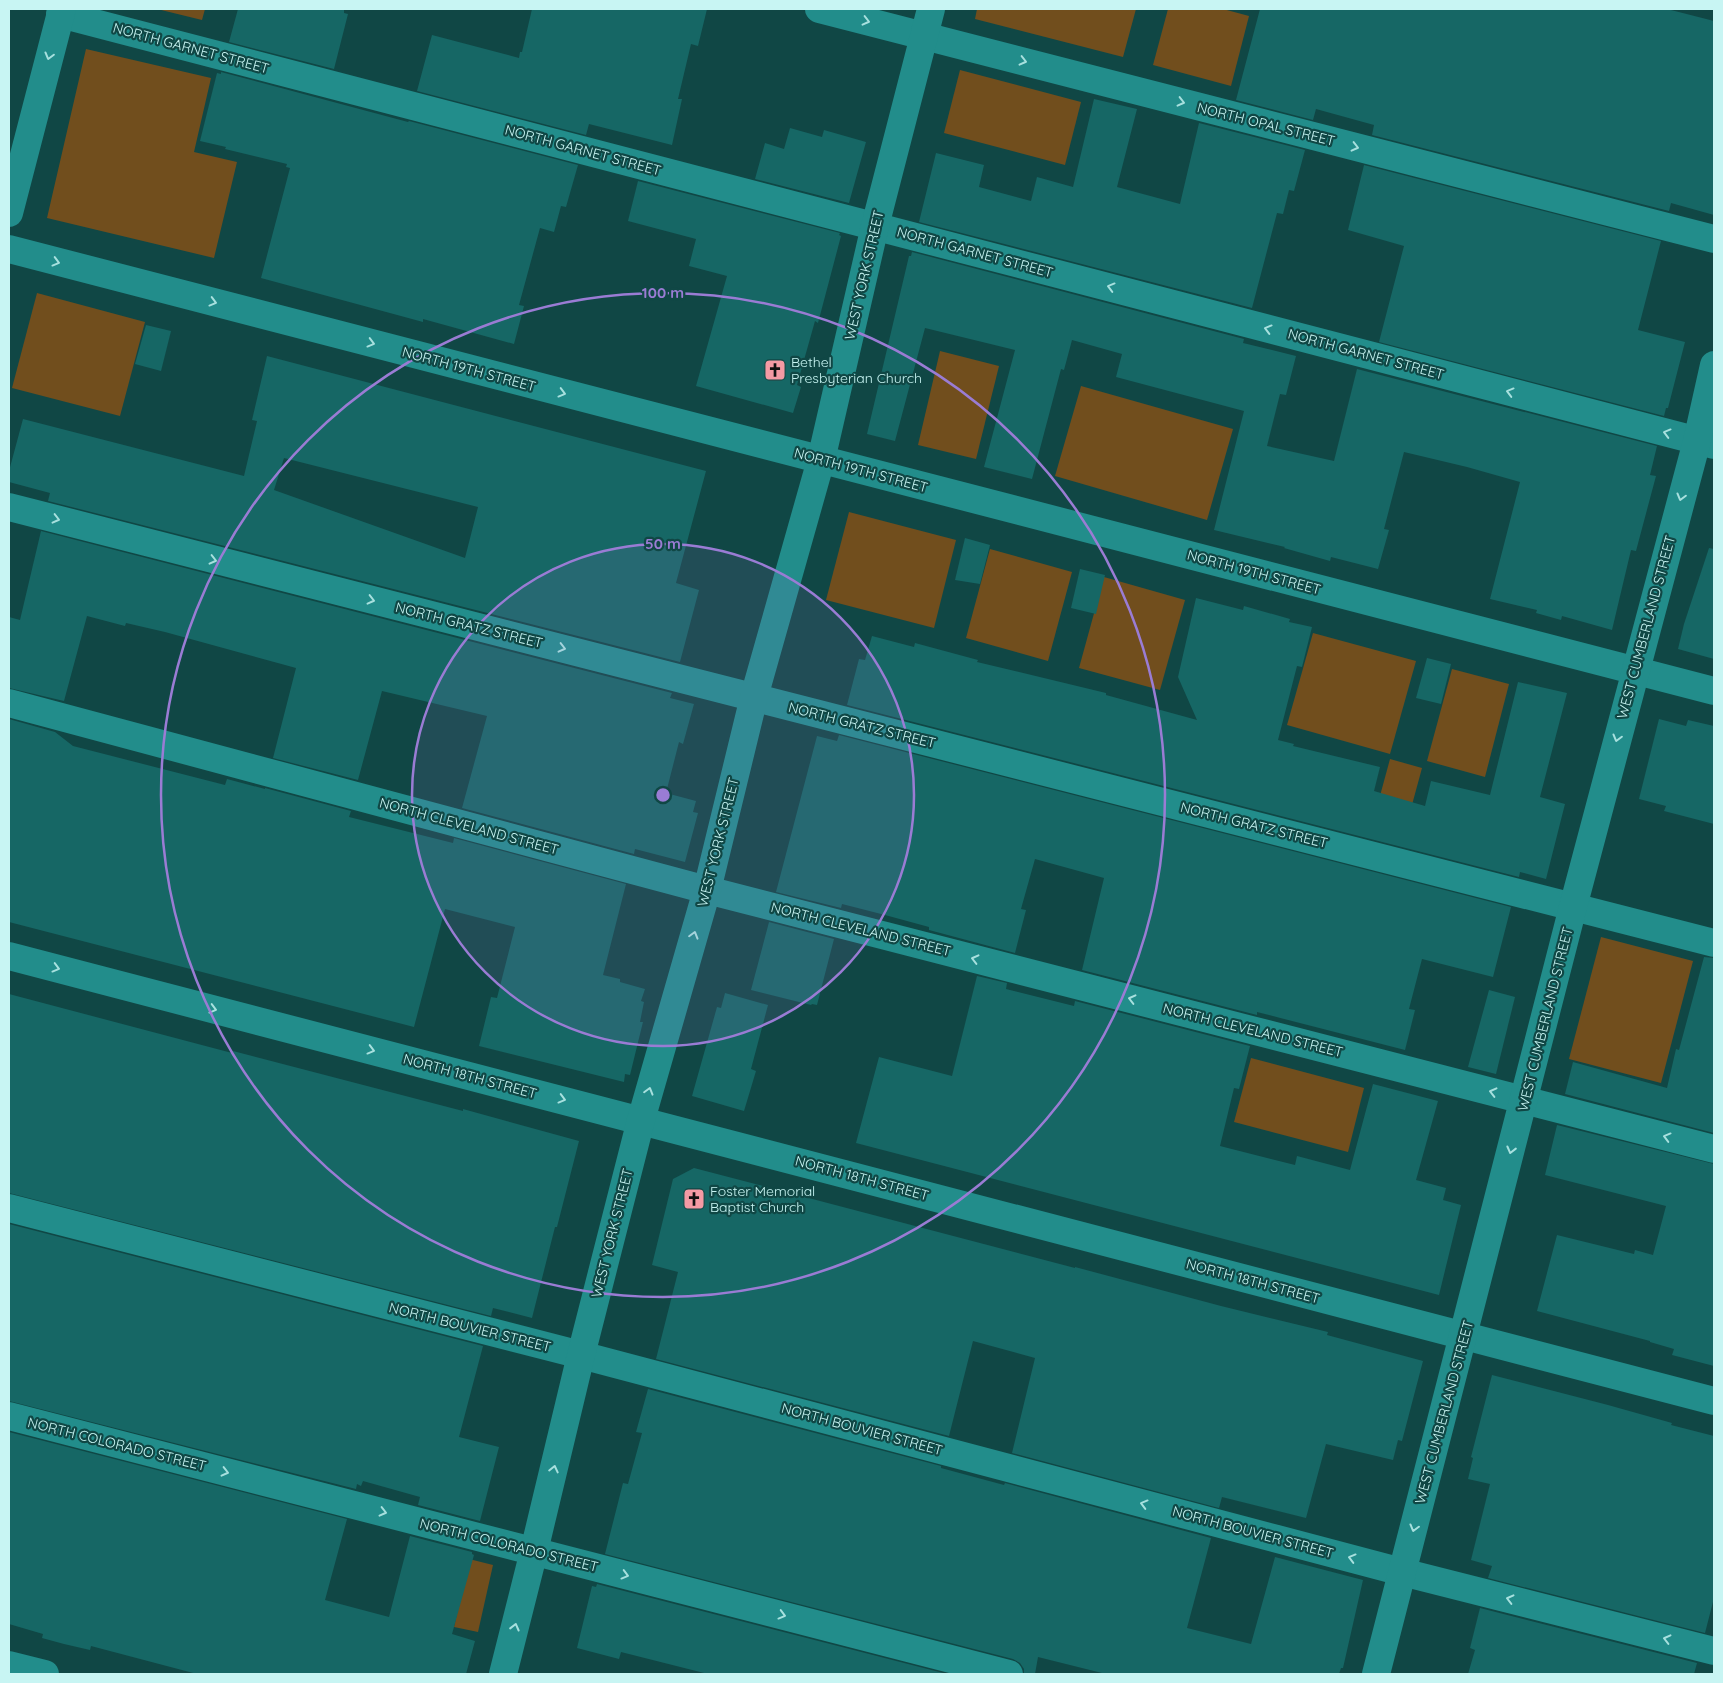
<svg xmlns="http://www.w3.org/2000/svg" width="1723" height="1683" font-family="Quicksand,sans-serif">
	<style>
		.green { fill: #714e1d }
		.building { fill: #166765; fill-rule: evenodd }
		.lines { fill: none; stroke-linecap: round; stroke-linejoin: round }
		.street { stroke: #228d8b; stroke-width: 28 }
		.secondary { stroke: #228d8b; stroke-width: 28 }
		.oneway { stroke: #a7e0de }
		.ring { fill: none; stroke: #9a7cd4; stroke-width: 2.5 }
		.labels { text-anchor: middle; stroke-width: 4.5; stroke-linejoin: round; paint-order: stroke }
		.street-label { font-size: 14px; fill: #c8f5f3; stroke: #104745 }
		.poi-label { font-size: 14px; fill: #c8f5f3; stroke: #104745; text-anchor: start }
		.centre { fill: #9a7cd4; stroke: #104745; stroke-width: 2.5 }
		.ring-label { font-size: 15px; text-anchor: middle; font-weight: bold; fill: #9a7cd4; stroke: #104745; stroke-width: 4.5; stroke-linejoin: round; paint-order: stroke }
	</style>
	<rect width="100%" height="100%" fill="#104745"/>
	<g class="green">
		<polygon points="157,9 205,9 202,20"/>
		<polygon points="977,9 1136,9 1123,57 975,19"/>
		<polygon points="1168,9 1223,9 1249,16 1231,86 1153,65"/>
		<polygon points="86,49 211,78 194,152 237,162 214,258 47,218"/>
		<polygon points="960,70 1081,102 1065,165 944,133"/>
		<polygon points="37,293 145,322 120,416 12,388"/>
		<polygon points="940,351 999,366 976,459 918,445"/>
		<polygon points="1081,386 1233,429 1207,520 1055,476"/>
		<polygon points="849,512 956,540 934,628 826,600"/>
		<polygon points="990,549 1072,572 1048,661 966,638"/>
		<polygon points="1104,577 1185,600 1160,690 1079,668"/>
		<polygon points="1313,633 1416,661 1390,754 1287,725"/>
		<polygon points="1452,669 1509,684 1485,777 1427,761"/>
		<polygon points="1390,759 1422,768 1403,838 1371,829"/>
		<polygon points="1601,937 1693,961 1661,1083 1569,1059"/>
		<polygon points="1251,1058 1364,1088 1348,1152 1234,1122"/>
		<polygon points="469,1559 493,1565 478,1632 454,1627"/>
	</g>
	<g class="building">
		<polygon points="238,9 344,9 344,13 348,14 334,69 229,42"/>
		<polygon points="532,9 707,9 698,46 691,44 678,99 682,99 672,145 589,124 586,135 417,91 432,35 519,58 520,52 522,52"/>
		<polygon points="1260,9 1667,9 1714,21 1714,215 1671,203 1669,211 1372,135 1374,125 1316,109 1313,120 1236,100"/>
		<polygon points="221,72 408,122 409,121 578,165 566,207 561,206 554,232 540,228 519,305 524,306 514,344 423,319 423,322 261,278 290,168 286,167 287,164 225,149 226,147 200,141 217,73 221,74"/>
		<polygon points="1094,99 1137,109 1117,187 1180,204 1199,123 1305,150 1294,191 1289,190 1283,214 1277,213 1252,308 919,222 936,153 984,165 979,187 1031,201 1037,177 1073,187"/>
		<polygon points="790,128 822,137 824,130 866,142 849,203 755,179 765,143 784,149"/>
		<polygon points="1364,165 1661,241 1638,330 1685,342 1668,408 1666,408 1664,416 1379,342 1404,246 1348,230"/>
		<polygon points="638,181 840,233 839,235 841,236 818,323 815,321 797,385 801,387 793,413 696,386 727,276 689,266 696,239 628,221"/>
		<polygon points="912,252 1244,339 1243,343 1296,356 1286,395 1280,394 1267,446 1334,461 1357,369 1657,446 1650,475 1656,476 1636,551 1631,550 1612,630 1562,616 1561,620 1536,613 1537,610 1490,599 1520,482 1467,467 1404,452 1384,529 1389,530 1378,569 1331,557 1330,561 1284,548 1285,547 1214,530 1244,411 1116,377 1122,354 1072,340 1064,370 1061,369 1032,479 984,467 1015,350 925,328 895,441 867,434 909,256 911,256"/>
		<polygon points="146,325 171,331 161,371 135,364"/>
		<path d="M 267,356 L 706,471 L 676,583 L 699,590 L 680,662 L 48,501 L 50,493 L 9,482 L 9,471 L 23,419 L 244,476 L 257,421 L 252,420 ZM 284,458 L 478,507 L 465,558 L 274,490 Z"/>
		<polygon points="41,531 672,693 670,698 694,704 683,744 679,742 666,793 696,801 693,812 698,813 685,862 635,849 634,854 462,808 487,716 382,691 358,780 273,758 296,668 165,632 126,623 125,626 87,616 64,701 9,688 9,617 20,620"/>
		<polygon points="965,538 990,545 980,584 955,580"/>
		<polygon points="1709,548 1714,549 1714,659 1678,649 1684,624"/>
		<polygon points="1080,569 1105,575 1096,614 1071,608"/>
		<polygon points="1196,598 1243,610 1244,606 1290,619 1289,622 1312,627 1302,667 1297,666 1278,740 1294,744 1293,746 1380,767 1374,791 1425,806 1431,781 1490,795 1518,682 1567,693 1540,797 1565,804 1546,879 1520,872 1519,877 847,705 859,659 865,660 872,636 914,647 915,643 978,660 977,662 1106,693 1106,695 1197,720 1178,677"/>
		<polygon points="1427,658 1451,664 1441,704 1416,698"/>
		<polygon points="9,719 55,732 73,746 225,785 227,779 265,789 265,788 351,811 349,817 453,843 454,838 626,884 603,975 620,979 620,982 645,989 641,1001 644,1002 640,1022 643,1022 630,1075 625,1074 624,1082 479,1046 491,997 497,998 515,927 445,909 414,1027 9,922"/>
		<polygon points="1659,719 1686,726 1688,720 1714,726 1714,824 1664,811 1666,806 1639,799"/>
		<polygon points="839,735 1511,907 1493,977 1422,959 1409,1009 1415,1010 1405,1050 1257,1012 1257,1015 1082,970 1104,878 1035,859 1021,909 1026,910 1015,953 929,930 929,927 885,915 842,904 841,908 776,892 817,736 837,741"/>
		<polygon points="769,922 834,939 817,1005 812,1004 811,1005 751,990"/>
		<polygon points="1704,957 1714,958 1714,1133 1565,1094 1573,1062 1667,1088 1676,1049 1679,1050"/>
		<polygon points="977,976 1007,983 1006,989 1074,1006 1075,1001 1250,1046 1239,1089 1234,1088 1220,1146 1295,1165 1297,1156 1350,1170 1373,1084 1438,1101 1416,1180 1446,1188 1443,1200 1461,1205 1439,1295 856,1143 879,1057 952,1076"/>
		<polygon points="1489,990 1515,997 1496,1074 1468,1067"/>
		<polygon points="725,993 768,1005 751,1069 756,1071 744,1111 692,1096 717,1007 721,1008"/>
		<polygon points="9,994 232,1053 233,1051 463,1111 463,1109 579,1141 557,1227 555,1227 532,1318 493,1308 491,1316 9,1193"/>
		<polygon points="1557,1125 1714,1164 1714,1366 1672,1355 1674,1349 1650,1342 1650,1341 1537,1311 1557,1235 1634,1254 1635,1250 1653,1255 1666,1206 1545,1175"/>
		<polygon points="694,1168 1075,1268 1075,1267 1221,1306 1328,1332 1327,1335 1423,1361 1402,1441 1398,1440 1393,1460 1326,1444 1306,1518 1222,1497 1219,1508 1012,1453 1035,1358 973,1341 949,1436 656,1359 678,1272 652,1265 673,1179"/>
		<polygon points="9,1224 483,1346 459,1437 499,1447 480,1521 418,1505 420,1497 363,1481 361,1486 357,1484 356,1489 9,1401"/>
		<polygon points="1492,1375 1608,1405 1672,1423 1671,1425 1714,1436 1714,1598 1705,1633 1488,1578 1492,1566 1471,1560 1490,1484 1468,1479 1473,1458 1471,1457"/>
		<polygon points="648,1389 941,1466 941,1468 1004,1485 1005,1483 1211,1538 1187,1628 1251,1644 1275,1557 1363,1580 1343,1668 1341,1668 1339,1674 1106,1674 1038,1657 1035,1674 1024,1674 1024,1669 1020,1663 1013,1659 605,1554 623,1483 628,1484 642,1433 636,1432"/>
		<polygon points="9,1432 347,1519 325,1600 389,1617 410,1536 472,1552 472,1554 474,1555 452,1634 475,1641 466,1674 197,1674 91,1646 90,1650 64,1644 42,1638 43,1634 9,1624"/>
		<polygon points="597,1584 947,1674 708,1674 621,1652 619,1659 577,1648 592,1586 596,1587"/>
		<polygon points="1480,1608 1697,1663 1694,1674 1468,1674 1475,1650 1470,1648"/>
	</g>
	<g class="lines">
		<g class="street">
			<polyline points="819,9 1714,239"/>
			<polyline points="60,14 1714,445"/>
			<polyline points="9,249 1714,691"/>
			<polyline points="9,507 1714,943"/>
			<polyline points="9,703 707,890 1714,1149"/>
			<polyline points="9,956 1714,1401"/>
			<polyline points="9,1208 581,1355 1402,1572 1714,1651"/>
			<polyline points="9,1416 1009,1674"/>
			<polyline points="9,1665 45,1674"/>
			<polyline points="1376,1674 1573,907 1697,441 1714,365"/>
		</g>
		<g class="secondary">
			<polyline points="9,213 62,9"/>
			<polyline points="503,1674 534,1551 581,1355 641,1120 707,890 754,697 821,460 875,226 931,9"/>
		</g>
	</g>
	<defs><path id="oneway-chevron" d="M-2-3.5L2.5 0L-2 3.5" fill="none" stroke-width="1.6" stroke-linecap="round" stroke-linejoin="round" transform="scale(1.25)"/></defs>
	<g class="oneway">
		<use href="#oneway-chevron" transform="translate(866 21) rotate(14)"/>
		<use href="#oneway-chevron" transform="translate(49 56) rotate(105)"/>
		<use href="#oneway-chevron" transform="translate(1023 61) rotate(14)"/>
		<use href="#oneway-chevron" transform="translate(1181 102) rotate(14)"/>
		<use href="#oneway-chevron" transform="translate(1355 147) rotate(14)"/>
		<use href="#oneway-chevron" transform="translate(56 262) rotate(15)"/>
		<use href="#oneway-chevron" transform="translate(1111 287) rotate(-165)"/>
		<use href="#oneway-chevron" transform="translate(213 302) rotate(15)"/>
		<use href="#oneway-chevron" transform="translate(1268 329) rotate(-165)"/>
		<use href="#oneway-chevron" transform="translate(371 343) rotate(15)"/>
		<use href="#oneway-chevron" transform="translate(1510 392) rotate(-165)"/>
		<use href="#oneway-chevron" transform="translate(562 393) rotate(15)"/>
		<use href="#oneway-chevron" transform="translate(1667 433) rotate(-165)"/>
		<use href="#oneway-chevron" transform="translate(1681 497) rotate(105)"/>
		<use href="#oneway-chevron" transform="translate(56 519) rotate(14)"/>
		<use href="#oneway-chevron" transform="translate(213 560) rotate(14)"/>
		<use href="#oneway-chevron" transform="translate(371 600) rotate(14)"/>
		<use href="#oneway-chevron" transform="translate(562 648) rotate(14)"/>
		<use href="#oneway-chevron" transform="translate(1617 738) rotate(105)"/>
		<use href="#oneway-chevron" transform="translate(694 935) rotate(-74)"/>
		<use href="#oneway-chevron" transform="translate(975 959) rotate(-166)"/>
		<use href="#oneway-chevron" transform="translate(56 968) rotate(15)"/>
		<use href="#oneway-chevron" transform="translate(1132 999) rotate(-166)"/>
		<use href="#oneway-chevron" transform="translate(213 1009) rotate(15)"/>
		<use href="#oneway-chevron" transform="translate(371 1050) rotate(15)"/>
		<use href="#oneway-chevron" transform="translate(649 1091) rotate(-74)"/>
		<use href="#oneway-chevron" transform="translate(1493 1092) rotate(-166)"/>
		<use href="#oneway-chevron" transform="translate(562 1099) rotate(15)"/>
		<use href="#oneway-chevron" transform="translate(1667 1137) rotate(-165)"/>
		<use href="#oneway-chevron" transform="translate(1511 1150) rotate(104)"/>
		<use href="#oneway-chevron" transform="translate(554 1469) rotate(-77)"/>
		<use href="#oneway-chevron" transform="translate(225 1472) rotate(14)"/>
		<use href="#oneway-chevron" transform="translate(1144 1504) rotate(-165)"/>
		<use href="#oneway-chevron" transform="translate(383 1512) rotate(14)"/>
		<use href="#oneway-chevron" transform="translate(1414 1528) rotate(105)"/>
		<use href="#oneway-chevron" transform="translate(1352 1558) rotate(-165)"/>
		<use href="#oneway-chevron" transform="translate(625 1575) rotate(15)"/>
		<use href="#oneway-chevron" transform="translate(1510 1599) rotate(-166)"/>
		<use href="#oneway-chevron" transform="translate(782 1615) rotate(15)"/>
		<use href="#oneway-chevron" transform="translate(515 1627) rotate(-76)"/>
		<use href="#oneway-chevron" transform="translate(1667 1639) rotate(-166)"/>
	</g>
	<circle cx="663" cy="795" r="251" fill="#9a7cd4" fill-opacity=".12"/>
	<g class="ring">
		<circle cx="663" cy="795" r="251"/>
		<circle cx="663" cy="795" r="502"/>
	</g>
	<defs>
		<g id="church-square" transform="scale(1.125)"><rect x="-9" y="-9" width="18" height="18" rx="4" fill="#f49aa4" stroke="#104745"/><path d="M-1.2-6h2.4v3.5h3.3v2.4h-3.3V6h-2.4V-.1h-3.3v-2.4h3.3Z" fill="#111"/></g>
	</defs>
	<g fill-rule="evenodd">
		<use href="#church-square" x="775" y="370"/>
		<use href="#church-square" x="694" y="1199"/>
	</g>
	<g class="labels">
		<g class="street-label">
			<text transform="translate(191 48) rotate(15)" y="5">NORTH GARNET STREET</text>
			<text transform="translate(1266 124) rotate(14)" y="5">NORTH OPAL STREET</text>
			<text transform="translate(583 150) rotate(15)" y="5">NORTH GARNET STREET</text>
			<text transform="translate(975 252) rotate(15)" y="5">NORTH GARNET STREET</text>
			<text transform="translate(864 275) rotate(-77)" y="5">WEST YORK STREET</text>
			<text transform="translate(1366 354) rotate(15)" y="5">NORTH GARNET STREET</text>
			<text transform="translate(469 369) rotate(15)" y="5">NORTH 19TH STREET</text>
			<text transform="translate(861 470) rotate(15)" y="5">NORTH 19TH STREET</text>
			<text transform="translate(1254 572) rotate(15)" y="5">NORTH 19TH STREET</text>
			<text transform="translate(469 625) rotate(14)" y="5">NORTH GRATZ STREET</text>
			<text transform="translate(1646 627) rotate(-75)" y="5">WEST CUMBERLAND STREET</text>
			<text transform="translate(862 725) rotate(14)" y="5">NORTH GRATZ STREET</text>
			<text transform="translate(1254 825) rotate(14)" y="5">NORTH GRATZ STREET</text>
			<text transform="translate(469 826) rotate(15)" y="5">NORTH CLEVELAND STREET</text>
			<text transform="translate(718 842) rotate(-76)" y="5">WEST YORK STREET</text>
			<text transform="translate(861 929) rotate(14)" y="5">NORTH CLEVELAND STREET</text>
			<text transform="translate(1545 1019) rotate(-76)" y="5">WEST CUMBERLAND STREET</text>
			<text transform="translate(1253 1030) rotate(14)" y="5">NORTH CLEVELAND STREET</text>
			<text transform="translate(470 1076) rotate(15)" y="5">NORTH 18TH STREET</text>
			<text transform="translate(862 1178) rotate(15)" y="5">NORTH 18TH STREET</text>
			<text transform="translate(612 1233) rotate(-76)" y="5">WEST YORK STREET</text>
			<text transform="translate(1253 1281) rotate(15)" y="5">NORTH 18TH STREET</text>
			<text transform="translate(470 1327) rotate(14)" y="5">NORTH BOUVIER STREET</text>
			<text transform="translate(1444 1412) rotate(-75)" y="5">WEST CUMBERLAND STREET</text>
			<text transform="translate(862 1429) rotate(15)" y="5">NORTH BOUVIER STREET</text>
			<text transform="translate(117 1444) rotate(14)" y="5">NORTH COLORADO STREET</text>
			<text transform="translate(1253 1532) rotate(15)" y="5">NORTH BOUVIER STREET</text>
			<text transform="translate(509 1545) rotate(14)" y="5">NORTH COLORADO STREET</text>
		</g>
		<g class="poi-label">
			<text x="791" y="367">Bethel<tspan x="791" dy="16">Presbyterian Church</tspan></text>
			<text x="710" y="1196">Foster Memorial<tspan x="710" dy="16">Baptist Church</tspan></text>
		</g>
	</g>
	<circle cx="663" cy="795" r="8" class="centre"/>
	<g class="ring-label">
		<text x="663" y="298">100 m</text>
		<text x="663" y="549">50 m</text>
	</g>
	<rect width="1723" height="1683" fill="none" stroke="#c8f5f3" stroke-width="20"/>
</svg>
